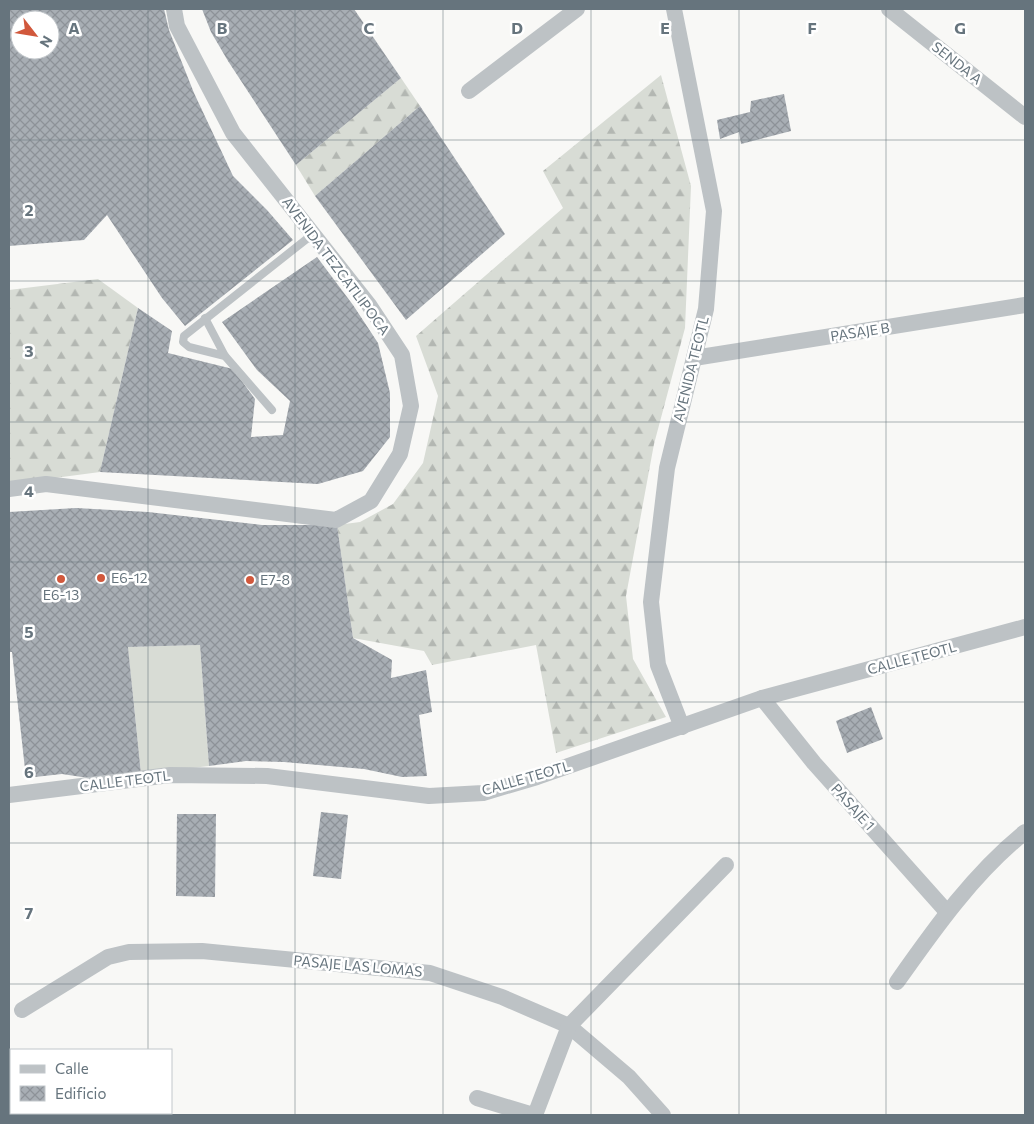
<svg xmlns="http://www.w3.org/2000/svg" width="1034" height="1124" font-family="Commissioner,sans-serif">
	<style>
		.grass { fill: #d8dcd5 }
		.forest { fill: url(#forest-firs) }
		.building { fill: url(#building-cross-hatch); fill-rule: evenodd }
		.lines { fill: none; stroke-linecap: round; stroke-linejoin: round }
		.service { stroke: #bdc2c5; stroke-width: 8 }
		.minor { stroke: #bdc2c5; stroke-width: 16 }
		.grid { fill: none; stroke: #66747d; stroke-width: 1; stroke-opacity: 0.55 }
		.poi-dot { fill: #d1583c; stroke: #fff; stroke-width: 2 }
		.labels { text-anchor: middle; stroke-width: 5; stroke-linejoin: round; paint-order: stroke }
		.street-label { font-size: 14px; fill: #66747d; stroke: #fff }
		.poi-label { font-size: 14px; fill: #66747d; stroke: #fff; text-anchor: start }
		.grid-label { font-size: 16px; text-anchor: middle; font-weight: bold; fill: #66747d; stroke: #fff; stroke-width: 5; stroke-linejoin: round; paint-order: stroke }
	</style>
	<defs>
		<pattern id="forest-firs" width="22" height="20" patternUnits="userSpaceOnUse" patternTransform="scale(1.25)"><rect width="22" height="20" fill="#d8dcd5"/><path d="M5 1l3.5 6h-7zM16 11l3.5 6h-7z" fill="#b3b7b2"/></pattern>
		<pattern id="building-cross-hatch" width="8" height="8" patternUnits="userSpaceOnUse" patternTransform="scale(1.25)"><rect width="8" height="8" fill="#a8aeb4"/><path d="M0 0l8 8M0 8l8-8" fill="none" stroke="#8d9298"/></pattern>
	</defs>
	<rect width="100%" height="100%" fill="#f8f8f6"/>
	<polygon class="grass" points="200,645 209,766 141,774 128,647"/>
	<g class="forest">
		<polygon points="661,75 691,186 685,328 654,444 626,596 633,659 666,717 556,753 536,645 432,665 424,651 353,638 337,525 360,522 393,504 423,463 438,396 416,336 563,208 543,171"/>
		<polygon points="401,78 420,106 315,196 296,165"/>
		<polygon points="98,279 138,308 100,472 9,484 9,290"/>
	</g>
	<g class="building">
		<path d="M 9,9 L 164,9 L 169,30 L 194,93 L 233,176 L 267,210 L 293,240 L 185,326 L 162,298 L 107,215 L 84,240 L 9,246 ZM 20,20 L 50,20 L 50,50 L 20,50 Z"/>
		<polygon points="202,9 354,9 401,78 296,165 228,61 211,32"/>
		<polygon points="784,94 791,131 741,144 739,132 720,139 717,120 750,112 751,101"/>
		<polygon points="420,106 505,234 406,320 315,196"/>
		<polygon points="317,257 353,305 378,343 390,393 390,437 363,471 318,484 100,472 138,308 172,331 168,353 233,369 255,399 251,437 283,435 290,401 257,370 222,322"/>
		<polygon points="76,508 148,512 262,525 337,525 353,638 392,660 391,678 426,670 432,712 419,715 427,776 402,777 364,769 284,762 246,761 209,766 200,645 128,647 141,774 95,779 62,774 26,778 12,652 9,652 9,512"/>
		<polygon points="871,707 883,739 847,753 836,721"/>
		<polygon points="321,812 348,815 341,879 313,876"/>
		<polygon points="177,814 216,814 215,897 176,896"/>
	</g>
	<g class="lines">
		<g class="service">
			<polyline points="205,318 225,356"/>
			<polyline points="272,410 225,356 189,347 183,342 184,336 313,234"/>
		</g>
		<g class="minor">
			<polyline points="674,9 714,211 706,309 667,468 651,602 658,665 682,727"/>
			<polyline points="889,9 1025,117"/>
			<polyline points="469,91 577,9"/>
			<polyline points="694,358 1025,305"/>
			<polyline points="9,489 46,484 336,520 371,501 400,454 411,406 402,355 369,305 233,133 177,26 174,9"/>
			<polyline points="762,698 814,763 947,912"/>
			<polyline points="9,795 170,775 267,776 429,796 483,793 537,777 762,698 1025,627"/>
			<path d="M 897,982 C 935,928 974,873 1025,832"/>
			<polyline points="22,1010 108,957 129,952 202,951 430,973 502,997 569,1026 629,1077 663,1115"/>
			<polyline points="477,1098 533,1115"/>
			<polyline points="49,1115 50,1113"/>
			<polyline points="535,1115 569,1026 726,865"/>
		</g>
	</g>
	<path class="grid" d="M 148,9 L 148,1050M 295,9 L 295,1115M 443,9 L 443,1115M 591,9 L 591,1115M 739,9 L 739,1115M 886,9 L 886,1115M 9,140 L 1025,140M 9,281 L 1025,281M 9,422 L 1025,422M 9,562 L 1025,562M 9,702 L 1025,702M 9,843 L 1025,843M 9,984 L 1025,984M 148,1113 L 148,1115"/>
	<g class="poi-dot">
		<circle cx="101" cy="578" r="5"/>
		<circle cx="61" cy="579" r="5"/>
		<circle cx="250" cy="580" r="5"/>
	</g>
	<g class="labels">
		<g class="street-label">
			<text transform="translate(957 63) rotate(38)" y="5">SENDA A</text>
			<text transform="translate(336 266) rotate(53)" y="5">AVENIDA TEZCATLIPOCA</text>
			<text transform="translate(860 332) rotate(-9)" y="5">PASAJE B</text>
			<text transform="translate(691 369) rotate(-76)" y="5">AVENIDA TEOTL</text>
			<text transform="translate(912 658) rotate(-15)" y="5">CALLE TEOTL</text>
			<text transform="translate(526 778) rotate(-16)" y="5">CALLE TEOTL</text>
			<text transform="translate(125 781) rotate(-7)" y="5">CALLE TEOTL</text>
			<text transform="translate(853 807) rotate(48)" y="5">PASAJE 1</text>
			<text transform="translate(358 966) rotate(5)" y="5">PASAJE LAS LOMAS</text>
		</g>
		<g class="poi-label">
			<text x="111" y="583">E6-12</text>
			<text x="260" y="585">E7-8</text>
			<text x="61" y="600" text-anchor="middle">E6-13</text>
		</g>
	</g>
	<g class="grid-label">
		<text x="74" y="34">A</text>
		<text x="222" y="34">B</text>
		<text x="369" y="34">C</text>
		<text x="517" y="34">D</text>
		<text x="665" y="34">E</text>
		<text x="812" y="34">F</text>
		<text x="960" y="34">G</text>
		<text x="29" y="216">2</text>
		<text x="29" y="357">3</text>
		<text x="29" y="497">4</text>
		<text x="29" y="638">5</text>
		<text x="29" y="778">6</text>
		<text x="29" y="919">7</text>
	</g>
	<rect width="1034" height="1124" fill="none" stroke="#66747d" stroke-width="20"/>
	<rect x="10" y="1049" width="162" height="65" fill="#ffffff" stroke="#c2c7cb"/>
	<rect x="20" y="1065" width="25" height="8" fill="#bdc2c5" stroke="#c2c7cb"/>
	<text x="55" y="1074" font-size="15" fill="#66747d">Calle</text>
	<rect x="20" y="1086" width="25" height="15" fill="url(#building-cross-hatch)" stroke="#c2c7cb"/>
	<text x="55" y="1099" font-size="15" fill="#66747d">Edificio</text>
	<g transform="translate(35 35) rotate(121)"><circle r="24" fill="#ffffff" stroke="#c2c7cb"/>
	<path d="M0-4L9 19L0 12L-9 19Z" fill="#d1583c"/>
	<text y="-8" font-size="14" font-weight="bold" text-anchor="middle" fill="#66747d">N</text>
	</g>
</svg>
